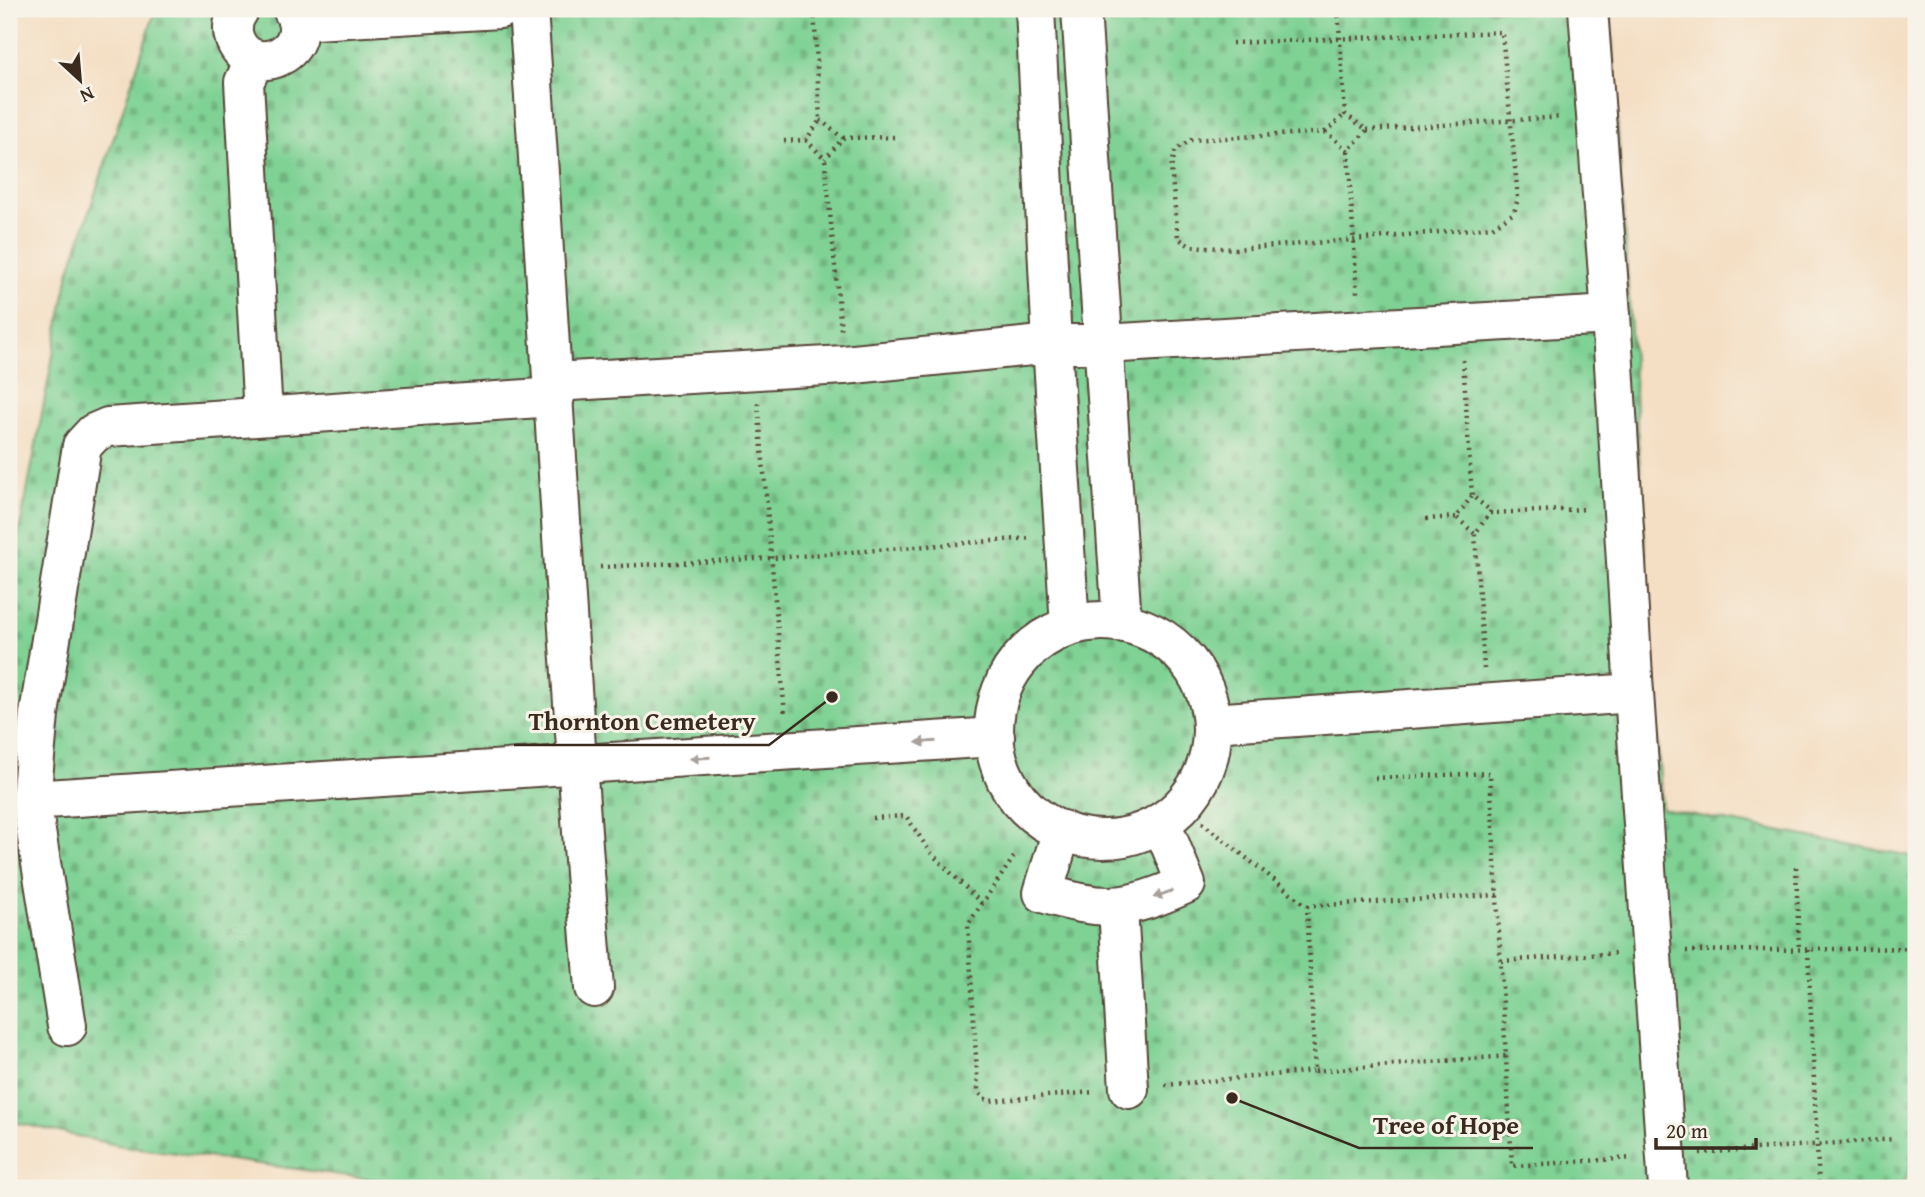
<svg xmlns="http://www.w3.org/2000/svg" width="1925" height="1197" font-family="'Gentium Book Plus',serif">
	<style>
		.cemetery { fill: url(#cemetery-stones); stroke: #5d7e59; stroke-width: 2 }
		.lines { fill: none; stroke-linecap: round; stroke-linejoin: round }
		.minor-casing { stroke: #574537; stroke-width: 42 }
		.path { stroke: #574537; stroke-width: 4.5; stroke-dasharray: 2 5; stroke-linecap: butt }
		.minor { stroke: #fff; stroke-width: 38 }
		.oneway { fill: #a79f9a }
		.leader { fill: none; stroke: #3b2a1e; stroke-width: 2.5 }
		.callout-dot { fill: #3b2a1e; stroke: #f7f3e8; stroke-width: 2.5 }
		.callout-label { font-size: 26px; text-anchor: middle; font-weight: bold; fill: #3b2a1e; stroke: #f7f3e8; stroke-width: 6; stroke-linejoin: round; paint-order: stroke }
	</style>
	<defs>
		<pattern id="cemetery-stones" width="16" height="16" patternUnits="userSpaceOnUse" patternTransform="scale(1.75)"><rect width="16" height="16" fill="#7fd294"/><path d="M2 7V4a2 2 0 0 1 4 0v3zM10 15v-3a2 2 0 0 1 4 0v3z" fill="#6fb47f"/></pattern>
	</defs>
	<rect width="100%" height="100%" fill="#f7f3e8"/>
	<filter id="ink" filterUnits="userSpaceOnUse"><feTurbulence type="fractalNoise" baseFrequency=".0143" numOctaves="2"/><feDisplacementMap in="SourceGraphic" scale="14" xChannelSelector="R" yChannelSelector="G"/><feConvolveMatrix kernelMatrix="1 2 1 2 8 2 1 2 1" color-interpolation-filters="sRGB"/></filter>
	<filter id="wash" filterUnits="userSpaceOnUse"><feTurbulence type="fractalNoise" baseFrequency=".00686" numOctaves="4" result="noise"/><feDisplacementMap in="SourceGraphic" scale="28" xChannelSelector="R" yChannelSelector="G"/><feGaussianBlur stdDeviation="1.57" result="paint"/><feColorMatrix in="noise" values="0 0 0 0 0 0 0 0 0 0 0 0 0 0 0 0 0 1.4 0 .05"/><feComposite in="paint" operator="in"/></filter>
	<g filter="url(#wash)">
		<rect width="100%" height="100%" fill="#f4dfc4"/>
		<polygon class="cemetery" points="156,9 1610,9 1662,809 1916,857 1916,1146 1903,1188 439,1188 117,1145 9,1121 9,585 69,273"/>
	</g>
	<g filter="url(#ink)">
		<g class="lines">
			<g class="minor-casing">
				<g id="minor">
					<path d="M 240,9 C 233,18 231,30 235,40 C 253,83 318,50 292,9"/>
					<path d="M 528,9 C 551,335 567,662 594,988"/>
					<polyline points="1035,9 1052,344 1070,626"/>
					<polyline points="1081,9 1122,622"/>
					<polyline points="297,21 500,9"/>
					<polyline points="255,60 244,82 263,415"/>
					<polyline points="554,382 844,365 1052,344 1103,344 1611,315"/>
					<circle cx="1103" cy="730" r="109"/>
					<polyline points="1634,693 1668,1188"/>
					<polyline points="1212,723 1634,693 1611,315 1588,9"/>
					<polyline points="31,800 995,737"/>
					<path d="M 1062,830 L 1043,893 C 1104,912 1127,911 1186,884 L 1161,822"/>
					<polyline points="1118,908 1129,1089"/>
					<polyline points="67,1026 31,800 39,714 82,446 94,433 108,427 555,397"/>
				</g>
			</g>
			<g class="path">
				<polyline points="1338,9 1345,114 1367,130 1348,151 1326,132 1345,114"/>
				<polyline points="1232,43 1502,32 1518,198 1514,213 1492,227 1354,240 1235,249 1190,246 1178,238 1171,168 1176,149 1191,140 1326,132"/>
				<polyline points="820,120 843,138 825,159"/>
				<polyline points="1367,130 1562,117"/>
				<polyline points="843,138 899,137"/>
				<polyline points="806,140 825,159 841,330"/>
				<polyline points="784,141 806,140 820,120 814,9"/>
				<polyline points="1348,151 1357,293"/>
				<polyline points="1463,360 1472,496 1491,511 1475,534 1484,669"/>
				<polyline points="758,403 785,715"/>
				<polyline points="1472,496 1456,517 1475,534"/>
				<polyline points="1490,513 1587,509"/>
				<polyline points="1426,519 1456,517"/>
				<polyline points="600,567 773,558 1031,538"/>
				<polyline points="1375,778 1490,773 1512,1166 1632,1158"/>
				<polyline points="873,818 906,816 930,852 982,904"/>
				<polyline points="1014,857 968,924 978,1090 983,1098 990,1101 1094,1092"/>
				<polyline points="1796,867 1799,950"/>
				<polyline points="1307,906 1498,895"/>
				<polyline points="1808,950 1819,1188"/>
				<polyline points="1686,951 1916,948"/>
				<polyline points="1501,961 1618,953"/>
				<polyline points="1315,1071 1508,1056"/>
				<polyline points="1165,1085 1315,1071 1307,906 1200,821"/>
				<polyline points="1700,1153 1894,1139"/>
			</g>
			<use href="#minor" class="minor"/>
		</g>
		<defs><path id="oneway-solid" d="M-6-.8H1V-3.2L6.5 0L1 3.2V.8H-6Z" transform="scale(1.75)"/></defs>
		<g class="oneway">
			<use href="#oneway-solid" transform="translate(926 742) rotate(176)"/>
			<use href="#oneway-solid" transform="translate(700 758) rotate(176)"/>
			<use href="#oneway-solid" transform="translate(1163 894) rotate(160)"/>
		</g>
	</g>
	<path class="leader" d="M832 697L769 745H514M1232 1098L1359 1148H1533"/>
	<g class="callout-dot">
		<circle cx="832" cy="697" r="7"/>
		<circle cx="1232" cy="1098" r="7"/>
	</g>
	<g class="callout-label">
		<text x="642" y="730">Thornton Cemetery</text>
		<text x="1446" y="1134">Tree of Hope</text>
	</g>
	<rect width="1925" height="1197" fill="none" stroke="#f7f3e8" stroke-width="35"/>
	<g transform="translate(80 80) rotate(154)" stroke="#f7f3e8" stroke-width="5" paint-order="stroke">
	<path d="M0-5L12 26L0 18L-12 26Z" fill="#3b2a1e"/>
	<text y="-10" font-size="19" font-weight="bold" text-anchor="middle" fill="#3b2a1e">N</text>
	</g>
	<path d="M1656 1138v10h100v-10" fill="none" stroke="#3b2a1e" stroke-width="3.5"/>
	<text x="1666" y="1138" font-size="21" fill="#3b2a1e" stroke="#f7f3e8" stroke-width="5" paint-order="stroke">20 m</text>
</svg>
